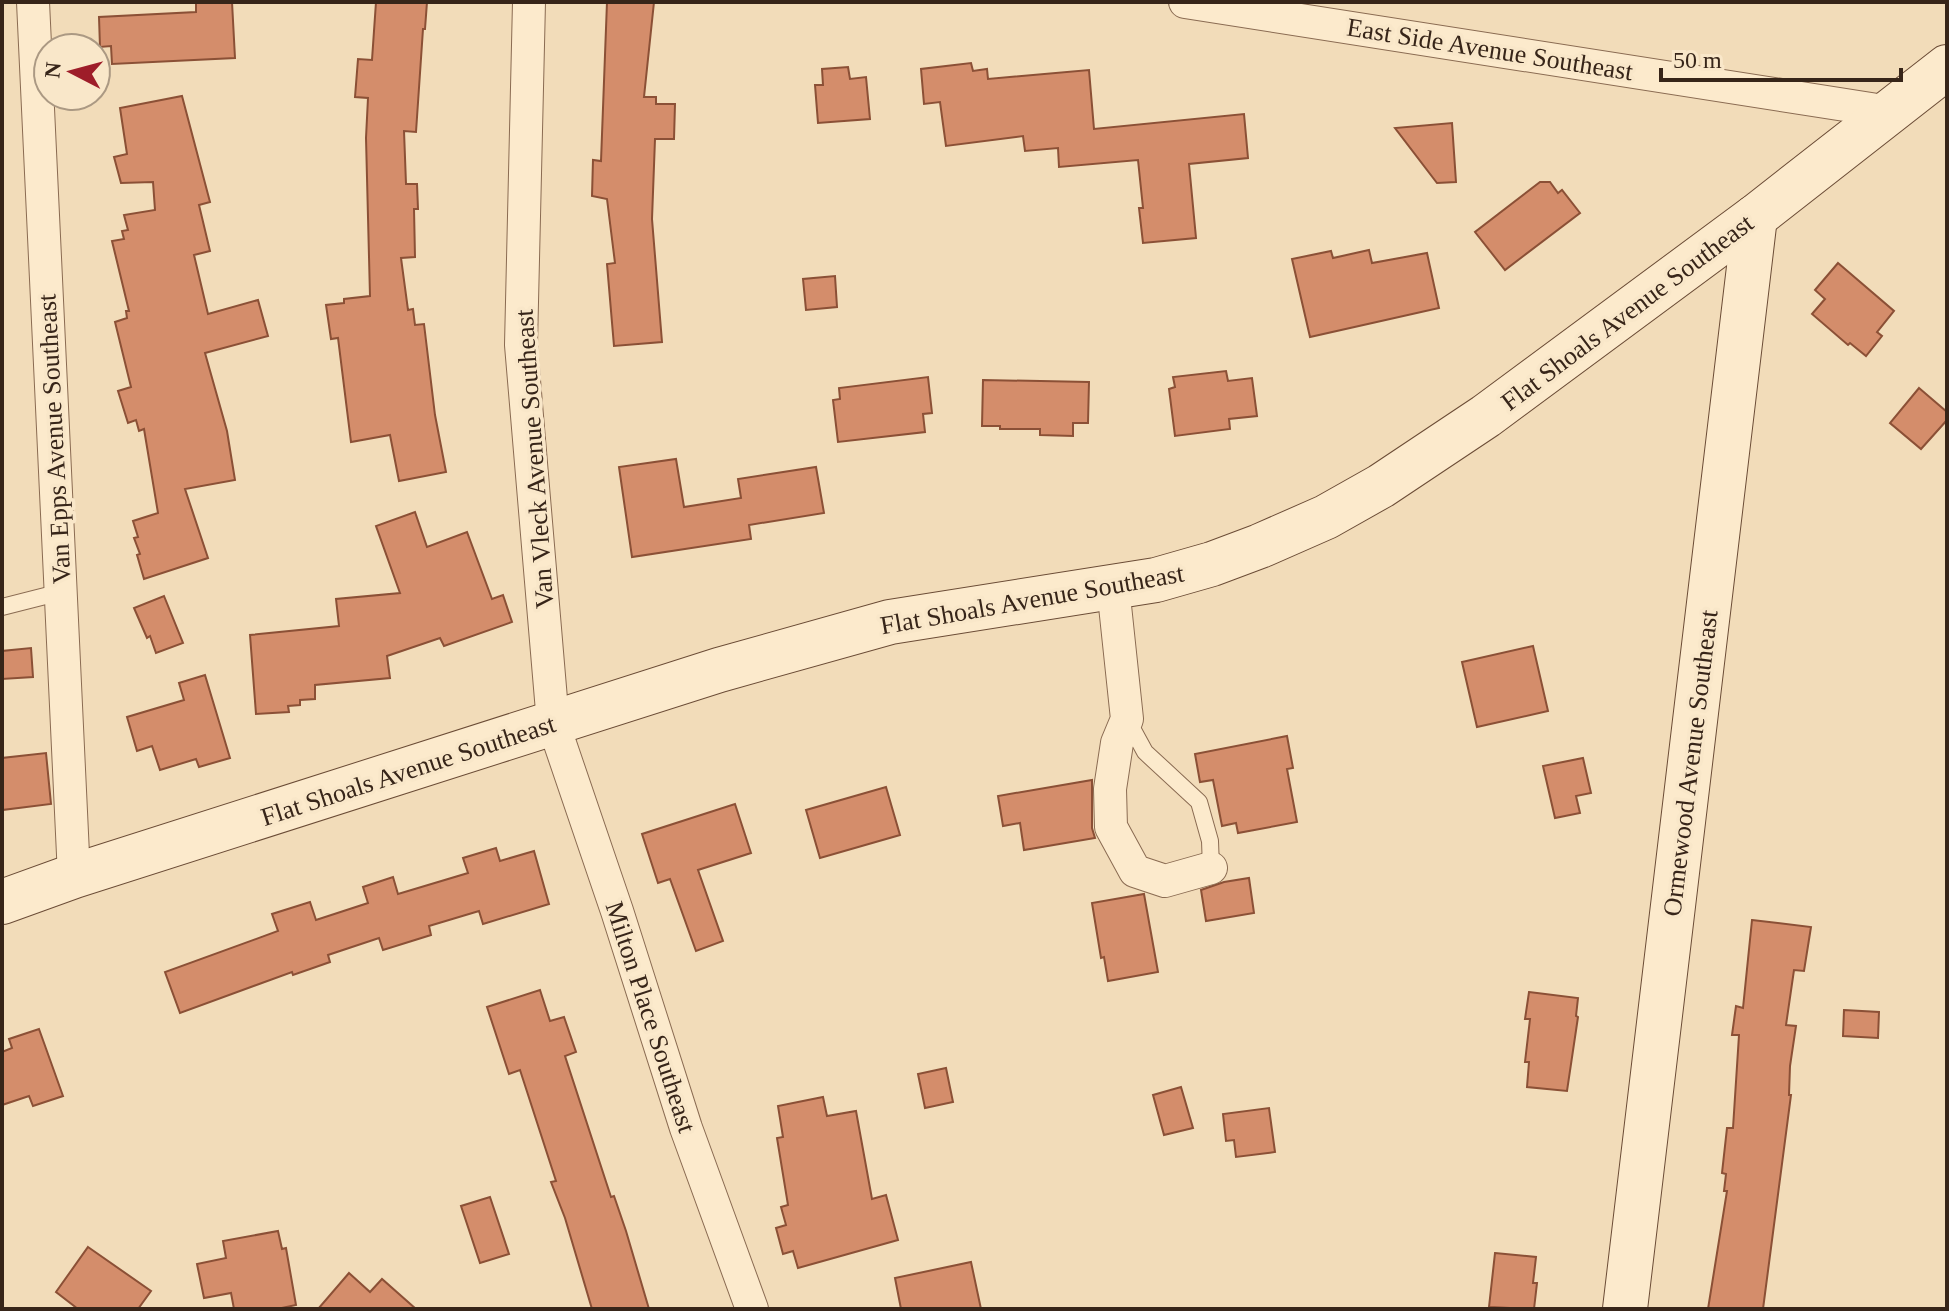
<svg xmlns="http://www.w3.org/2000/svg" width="1949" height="1311" font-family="Georgia,serif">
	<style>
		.building { fill: #d48d6b; stroke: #8b5036; stroke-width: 2 }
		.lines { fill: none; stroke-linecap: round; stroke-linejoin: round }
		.lane-casing { stroke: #8a6b52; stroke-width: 18 }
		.street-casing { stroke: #8a6b52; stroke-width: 34 }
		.secondary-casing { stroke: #6b4c36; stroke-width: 46 }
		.lane { stroke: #fceacc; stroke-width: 16 }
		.street { stroke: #fceacc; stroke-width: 32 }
		.secondary { stroke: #fceacc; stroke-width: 44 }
		.labels { text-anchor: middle; stroke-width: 7; stroke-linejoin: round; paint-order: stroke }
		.street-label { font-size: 26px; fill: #372519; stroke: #f9e7c9 }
	</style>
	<rect width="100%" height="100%" fill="#f2dcb9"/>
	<g class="building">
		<polygon points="196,2 232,2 235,58 112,64 111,46 100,47 99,17 196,12"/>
		<polygon points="376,2 427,2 425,29 423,29 416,132 404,131 406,184 417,184 418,209 414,209 415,257 401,258 408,310 413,309 415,325 424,324 435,415 446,472 399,481 390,435 351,442 338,338 331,339 326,305 344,303 344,299 370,296 366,138 368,98 355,97 358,59 372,60"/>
		<polygon points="607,2 654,2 644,97 656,97 656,104 675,104 674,139 655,139 652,219 662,342 614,346 607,264 615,263 607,199 592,196 593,160 601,161"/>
		<polygon points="971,63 973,71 987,69 988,79 1089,70 1094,129 1244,114 1248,158 1189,164 1196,238 1143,243 1139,208 1143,208 1138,160 1059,167 1058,148 1025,151 1023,136 946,146 940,102 924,104 921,69"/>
		<polygon points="848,67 850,79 866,77 870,119 818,123 815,85 823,85 822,69"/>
		<polygon points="182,96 210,202 199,205 210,251 194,255 208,314 258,300 268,336 205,353 227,431 235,480 185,489 208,558 144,579 137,555 140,554 134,538 138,537 133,521 158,513 144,429 139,431 136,420 128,423 118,391 131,387 115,322 127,318 126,311 129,311 112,241 124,239 122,231 128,230 124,215 155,210 153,182 121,183 114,157 127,154 120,108"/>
		<polygon points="1452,123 1456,182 1437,183 1395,128"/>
		<polygon points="1540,182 1550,182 1558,193 1562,190 1580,213 1505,270 1475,232"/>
		<polygon points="1369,250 1372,263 1427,253 1439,308 1310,337 1292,259 1331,251 1333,258"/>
		<polygon points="1838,263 1894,311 1877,332 1882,336 1866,356 1850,343 1848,345 1812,314 1825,299 1815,290"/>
		<polygon points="835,276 837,307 806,310 803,279"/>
		<polygon points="1226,371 1228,381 1252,378 1257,416 1229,419 1230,429 1175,436 1169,389 1175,387 1173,377"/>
		<polygon points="928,377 932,413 923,414 925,432 838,442 833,400 840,399 839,388"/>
		<polygon points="983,380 1089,382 1088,423 1073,423 1073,436 1040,435 1040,429 1000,429 1000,426 982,426"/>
		<polygon points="1919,388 1947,412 1947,420 1921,449 1890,423"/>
		<polygon points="676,459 684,507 741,498 738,479 816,467 824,513 749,525 751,539 632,557 619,467"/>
		<polygon points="415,512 427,547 467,532 492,599 503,595 512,622 444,646 440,638 387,656 390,678 315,685 315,699 300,700 300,705 288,706 289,712 256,714 250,635 339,626 336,599 400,593 376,526"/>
		<polygon points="164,596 183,643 156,653 150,636 147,638 134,608"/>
		<polygon points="1533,646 1548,711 1477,727 1462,662"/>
		<polygon points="31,648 33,677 2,679 2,651"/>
		<polygon points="205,675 230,758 199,767 196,759 160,770 152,746 137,751 127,717 184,700 179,683"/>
		<polygon points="1287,736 1293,768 1287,769 1297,822 1238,833 1236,823 1222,826 1213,780 1200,782 1195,754"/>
		<polygon points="46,753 51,804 2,810 2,758"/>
		<polygon points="1583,758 1591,793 1576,796 1580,813 1555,818 1543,766"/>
		<polygon points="1092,780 1092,828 1095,838 1024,850 1020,823 1003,826 998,796"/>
		<polygon points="886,787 900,835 820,858 806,810"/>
		<polygon points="735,804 751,853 698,870 723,941 696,951 670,879 658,883 642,834"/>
		<polygon points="496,848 500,861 534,851 549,904 483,924 479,911 429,926 431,935 383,950 379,938 328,955 330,962 293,975 292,972 180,1013 165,972 278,931 272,914 310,902 316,920 368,903 363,887 393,877 398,894 468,873 463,858"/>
		<polygon points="1249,878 1254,913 1206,921 1201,890 1224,882"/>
		<polygon points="1144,894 1158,972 1108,981 1104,957 1101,958 1092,903"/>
		<polygon points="1752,920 1811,927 1804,971 1794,970 1786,1025 1796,1026 1790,1066 1789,1095 1791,1095 1763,1309 1708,1309 1727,1191 1724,1191 1726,1174 1722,1173 1727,1128 1733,1128 1739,1035 1732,1035 1736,1006 1743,1008"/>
		<polygon points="540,990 550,1021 564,1017 576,1052 565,1056 611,1197 614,1196 626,1231 649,1309 592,1309 565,1218 551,1182 556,1181 520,1070 509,1074 487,1007"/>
		<polygon points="1529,992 1578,998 1576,1016 1578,1017 1567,1091 1527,1087 1529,1062 1525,1062 1530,1019 1525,1019"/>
		<polygon points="1844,1010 1879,1012 1878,1038 1843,1036"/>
		<polygon points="39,1029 63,1096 33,1106 29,1096 2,1105 2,1052 12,1048 9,1039"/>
		<polygon points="946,1068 953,1102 925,1108 918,1074"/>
		<polygon points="1181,1087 1193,1128 1164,1135 1153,1095"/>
		<polygon points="823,1097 827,1116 856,1111 872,1199 886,1195 898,1240 798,1268 793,1251 783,1254 776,1228 786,1225 781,1207 788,1205 777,1138 783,1137 778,1106"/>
		<polygon points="1269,1108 1275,1152 1236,1157 1234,1140 1226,1141 1223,1114"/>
		<polygon points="490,1197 509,1254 480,1263 461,1206"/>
		<polygon points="278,1231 282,1249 286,1248 296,1305 277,1309 234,1309 231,1293 204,1298 197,1264 226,1258 223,1241"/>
		<polygon points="88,1247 151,1291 138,1309 78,1309 56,1292"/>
		<polygon points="1495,1253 1536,1257 1533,1283 1537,1283 1534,1309 1489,1307"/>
		<polygon points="971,1262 981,1309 901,1309 895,1278"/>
		<polygon points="349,1273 370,1292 382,1279 416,1309 318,1309"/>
	</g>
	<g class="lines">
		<g class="lane-casing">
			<g id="lane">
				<polyline points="2,607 61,592"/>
				<polyline points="1127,719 1145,752 1199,802 1210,841 1211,868"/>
			</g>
		</g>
		<g class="street-casing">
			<g id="street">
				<polyline points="33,2 74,876"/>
				<polyline points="529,2 521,345 553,723 617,911 686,1128 752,1309"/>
				<polyline points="1185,2 1890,112"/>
				<polyline points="1113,587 1127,719 1117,743 1110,789 1111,827 1135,871 1165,881 1211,868"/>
			</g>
		</g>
		<g class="secondary-casing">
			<g id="secondary">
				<polyline points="2,902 74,876 719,670 890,622 1156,580 1212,564 1260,546 1326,517 1381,486 1486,416 1755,217 1947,67"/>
				<polyline points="1625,1309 1755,217"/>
			</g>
		</g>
		<use href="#lane" class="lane"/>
		<use href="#street" class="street"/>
		<use href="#secondary" class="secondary"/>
	</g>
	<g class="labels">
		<g class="street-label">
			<text transform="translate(1490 49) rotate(9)" y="9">East Side Avenue Southeast</text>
			<text transform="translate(1627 312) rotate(-37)" y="9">Flat Shoals Avenue Southeast</text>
			<text transform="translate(54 439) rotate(-93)" y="9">Van Epps Avenue Southeast</text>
			<text transform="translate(534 459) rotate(-94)" y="9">Van Vleck Avenue Southeast</text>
			<text transform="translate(1032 599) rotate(-10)" y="9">Flat Shoals Avenue Southeast</text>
			<text transform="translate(1690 763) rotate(-83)" y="9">Ormewood Avenue Southeast</text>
			<text transform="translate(408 770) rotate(-18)" y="9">Flat Shoals Avenue Southeast</text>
			<text transform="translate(651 1017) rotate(72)" y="9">Milton Place Southeast</text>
		</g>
	</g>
	<rect width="1949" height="1311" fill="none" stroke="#372519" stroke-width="8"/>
	<g transform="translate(72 72) rotate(276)"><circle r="38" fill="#f9e7c9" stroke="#ab9983" stroke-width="2"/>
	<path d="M0-6L14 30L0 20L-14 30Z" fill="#9e1d29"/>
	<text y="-12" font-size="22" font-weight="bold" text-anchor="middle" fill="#372519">N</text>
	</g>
	<path d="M1661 68v12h240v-12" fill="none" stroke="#372519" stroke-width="4"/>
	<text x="1673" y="68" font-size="24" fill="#372519" stroke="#f9e7c9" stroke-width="6" paint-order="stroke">50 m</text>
</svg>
